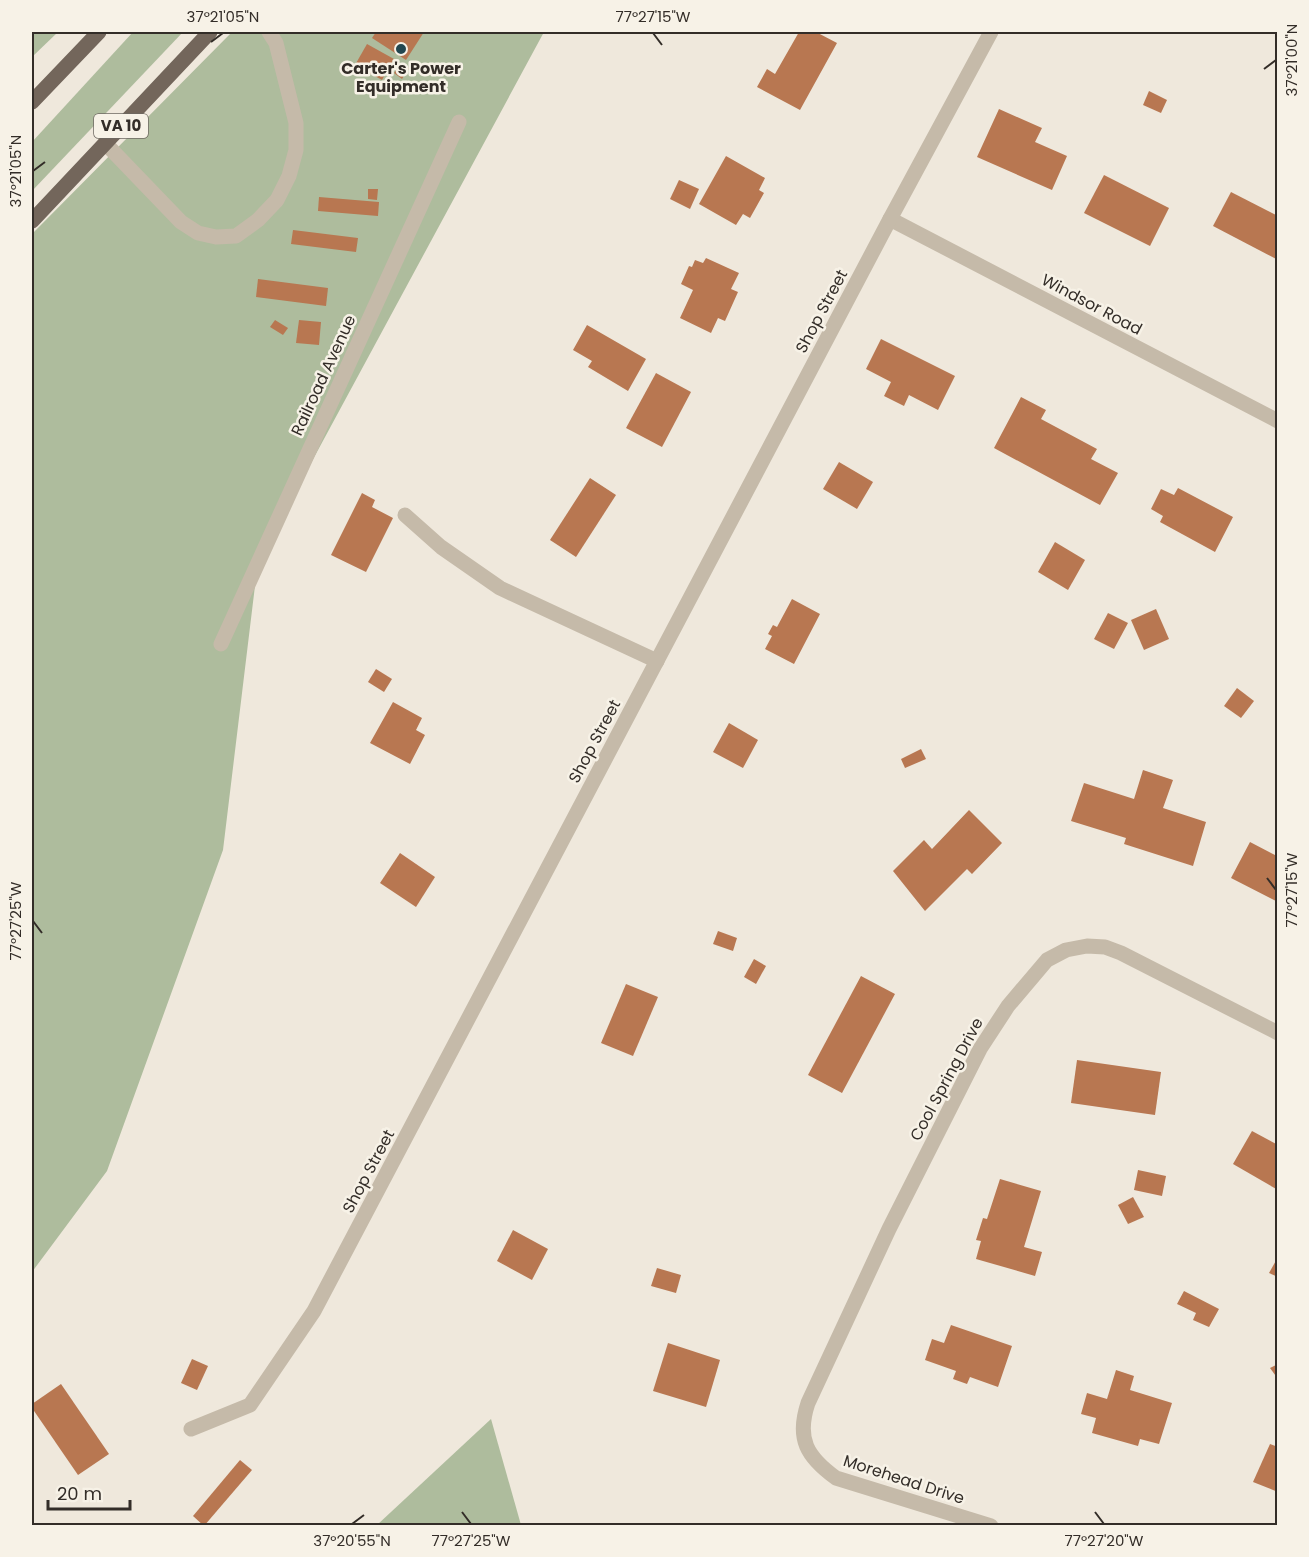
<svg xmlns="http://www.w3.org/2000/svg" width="1309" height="1557" font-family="Poppins,sans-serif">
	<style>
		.green { fill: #aebc9d }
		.building { fill: #b87751 }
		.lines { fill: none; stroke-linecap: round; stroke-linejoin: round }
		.service { stroke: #c5baa9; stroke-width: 15 }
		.minor { stroke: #c5baa9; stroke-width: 15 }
		.primary { stroke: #73665b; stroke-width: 15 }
		.ticks { fill: none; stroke: #332d28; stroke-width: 2 }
		.poi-dot { fill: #224750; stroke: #f7f2e7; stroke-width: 2 }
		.labels { text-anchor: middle; stroke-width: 5; stroke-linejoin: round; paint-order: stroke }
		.shield { fill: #f7f2e7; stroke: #6e6861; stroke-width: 1.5 }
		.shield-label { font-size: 15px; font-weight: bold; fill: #332d28 }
		.poi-label { font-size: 16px; font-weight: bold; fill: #332d28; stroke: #f7f2e7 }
		.street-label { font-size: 16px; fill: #332d28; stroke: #f7f2e7 }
		.neatline { fill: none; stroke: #332d28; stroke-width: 2 }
		.ticks-label { font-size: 15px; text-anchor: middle; fill: #332d28 }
	</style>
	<rect width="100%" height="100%" fill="#efe8dc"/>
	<g class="green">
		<polygon points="32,32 58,32 32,57"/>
		<polygon points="133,32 183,32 32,191 32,142"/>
		<polygon points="232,32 544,32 258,561 223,850 107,1171 32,1272 32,234"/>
		<polygon points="491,1419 521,1525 377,1525"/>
	</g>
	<g class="building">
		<polygon points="376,32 424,32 406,60 372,38"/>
		<polygon points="799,32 816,32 837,43 800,110 757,87 767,69 775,74"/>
		<polygon points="367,44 394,59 382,80 355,65"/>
		<polygon points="401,63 409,68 402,79 394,73"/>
		<polygon points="1149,91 1167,100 1161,113 1143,105"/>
		<polygon points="999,109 1042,128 1035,142 1067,156 1052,190 977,157"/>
		<polygon points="726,156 765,178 759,190 764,193 750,218 743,214 736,225 699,204"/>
		<polygon points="1104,175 1169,208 1150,246 1084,213"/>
		<polygon points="679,180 699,189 690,209 670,199"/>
		<polygon points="368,189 378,189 377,200 368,199"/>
		<polygon points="1231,192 1278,216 1278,260 1213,226"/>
		<polygon points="319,197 379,202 378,216 318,211"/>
		<polygon points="293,230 358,238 356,252 291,244"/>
		<polygon points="706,258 739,273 731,289 738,292 725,321 718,318 711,333 680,318 693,290 681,284 689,266 692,267 695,260 703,263"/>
		<polygon points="258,279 328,288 326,306 256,297"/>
		<polygon points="275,320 288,328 283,335 270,327"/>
		<polygon points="299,320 321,322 319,345 296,343"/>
		<polygon points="587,325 646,359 628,391 588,367 592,361 573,350"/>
		<polygon points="881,339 955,376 938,410 909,395 904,406 884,396 891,382 866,369"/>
		<polygon points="656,373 691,392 662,447 626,428"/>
		<polygon points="1021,397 1046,410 1041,419 1097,449 1091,459 1118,473 1100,505 994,448"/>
		<polygon points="839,462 873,482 857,509 823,489"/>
		<polygon points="590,478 616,495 576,557 550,540"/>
		<polygon points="1178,488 1233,517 1215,552 1160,522 1163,516 1151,509 1161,489 1174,495"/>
		<polygon points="362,493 375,500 372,507 393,518 366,572 331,555"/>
		<polygon points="1055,542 1085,560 1068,590 1038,572"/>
		<polygon points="792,599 820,614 794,664 765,649 772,636 768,634 773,625 777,627"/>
		<polygon points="1156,609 1169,639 1144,650 1131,620"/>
		<polygon points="1108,613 1128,623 1114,649 1094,639"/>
		<polygon points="376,669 392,679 384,692 368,682"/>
		<polygon points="1237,688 1254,701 1241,718 1224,706"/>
		<polygon points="393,702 422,718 416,730 425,735 410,764 370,743"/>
		<polygon points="729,723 758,740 743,768 713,752"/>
		<polygon points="921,749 926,759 905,768 901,759"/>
		<polygon points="1143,770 1173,780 1163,808 1206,822 1193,866 1124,844 1126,838 1071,821 1084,783 1134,799"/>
		<polygon points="969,810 1002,843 972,874 967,869 925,911 893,871 924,840 932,849"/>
		<polygon points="1250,842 1275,855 1278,851 1278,902 1231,878"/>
		<polygon points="400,853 435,877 416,907 380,883"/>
		<polygon points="718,931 737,938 733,951 713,944"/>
		<polygon points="754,959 766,966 756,984 744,977"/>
		<polygon points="861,976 895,994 842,1093 808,1075"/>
		<polygon points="626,984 658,997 633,1056 601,1043"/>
		<polygon points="1077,1060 1161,1072 1155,1115 1071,1103"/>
		<polygon points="1252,1131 1278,1145 1278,1190 1233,1164"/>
		<polygon points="1138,1170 1166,1176 1162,1196 1134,1190"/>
		<polygon points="1000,1179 1041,1191 1024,1247 1042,1252 1035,1276 976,1259 981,1241 976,1240 983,1218 987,1219"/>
		<polygon points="1133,1197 1144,1217 1128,1224 1118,1205"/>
		<polygon points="513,1230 548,1249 532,1280 497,1261"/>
		<polygon points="1278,1257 1278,1277 1269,1273"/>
		<polygon points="657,1268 681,1275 676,1293 651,1286"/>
		<polygon points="1184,1291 1219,1309 1209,1327 1193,1320 1196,1313 1177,1304"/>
		<polygon points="951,1325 1012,1346 998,1387 970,1377 967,1384 953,1379 956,1371 925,1360 932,1339 944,1343"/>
		<polygon points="668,1343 720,1360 706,1407 653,1391"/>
		<polygon points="192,1359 208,1366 197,1390 181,1383"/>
		<polygon points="1278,1364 1278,1379 1270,1368"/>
		<polygon points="1116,1370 1134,1376 1130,1390 1172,1403 1159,1444 1140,1439 1138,1446 1092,1433 1096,1418 1081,1414 1087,1393 1107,1399"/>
		<polygon points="61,1384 109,1454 78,1475 32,1408 32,1404"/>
		<polygon points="1270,1444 1278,1447 1278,1492 1253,1482"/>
		<polygon points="240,1460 252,1470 204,1526 193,1516"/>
	</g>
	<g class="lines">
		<g class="service">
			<polyline points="105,143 181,222 198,233 216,237 236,236 258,220 277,200 289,176 296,150 296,123 276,43 269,32"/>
			<polyline points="405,515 441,547 500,588 657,661"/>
			<polyline points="221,644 459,122"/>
		</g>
		<g class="minor">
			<polyline points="890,219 1278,421"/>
			<polyline points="191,1429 250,1405 314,1311 890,219 991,32"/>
			<path d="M 991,1526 L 836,1478 C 807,1457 796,1439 808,1403 L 889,1229 L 980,1049 L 1008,1006 L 1047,960 L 1066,950 L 1087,946 L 1105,947 L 1121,953 L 1278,1033"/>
		</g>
		<g class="primary">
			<polyline points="32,102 99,32"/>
			<polyline points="32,221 210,32"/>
		</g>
	</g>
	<path class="ticks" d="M 653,33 L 662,45M 211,42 L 223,33M 1264,69 L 1276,60M 33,171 L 45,162M 1267,878 L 1276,890M 33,921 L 42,933M 462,1512 L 471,1524M 1095,1512 L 1104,1524M 352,1524 L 364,1515"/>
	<circle class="poi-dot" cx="401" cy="49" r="6"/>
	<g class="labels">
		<rect class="shield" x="94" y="114" width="54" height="24" rx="4.5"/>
		<g class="shield-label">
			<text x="121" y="131">VA 10</text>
		</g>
		<g class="poi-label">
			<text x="401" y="74">Carter's Power<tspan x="401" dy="18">Equipment</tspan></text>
		</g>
		<g class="street-label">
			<text transform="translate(1092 304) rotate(28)" y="6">Windsor Road</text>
			<text transform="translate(821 311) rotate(-62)" y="6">Shop Street</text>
			<text transform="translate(323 375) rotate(-65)" y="6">Railroad Avenue</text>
			<text transform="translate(594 741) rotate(-62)" y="6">Shop Street</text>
			<text transform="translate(946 1079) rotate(-62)" y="6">Cool Spring Drive</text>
			<text transform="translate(368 1171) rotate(-62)" y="6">Shop Street</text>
			<text transform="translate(904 1479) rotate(18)" y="6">Morehead Drive</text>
		</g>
	</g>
	<rect width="1309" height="1557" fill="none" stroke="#f7f2e7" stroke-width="66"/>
	<path d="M48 1500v9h82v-9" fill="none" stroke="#332d28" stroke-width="3"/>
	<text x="57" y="1500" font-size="18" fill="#332d28" stroke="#f7f2e7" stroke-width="4.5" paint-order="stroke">20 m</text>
	<rect x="33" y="33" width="1243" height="1491" class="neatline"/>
	<g class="ticks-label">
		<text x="223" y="22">37°21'05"N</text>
		<text x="653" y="22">77°27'15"W</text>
		<text transform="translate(1292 60) rotate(-90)" y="5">37°21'00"N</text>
		<text transform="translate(16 171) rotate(-90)" y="5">37°21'05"N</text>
		<text transform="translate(1292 890) rotate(-90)" y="5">77°27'15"W</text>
		<text transform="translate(16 921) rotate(-90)" y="5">77°27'25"W</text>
		<text x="352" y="1546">37°20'55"N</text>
		<text x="471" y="1546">77°27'25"W</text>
		<text x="1104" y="1546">77°27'20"W</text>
	</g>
</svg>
